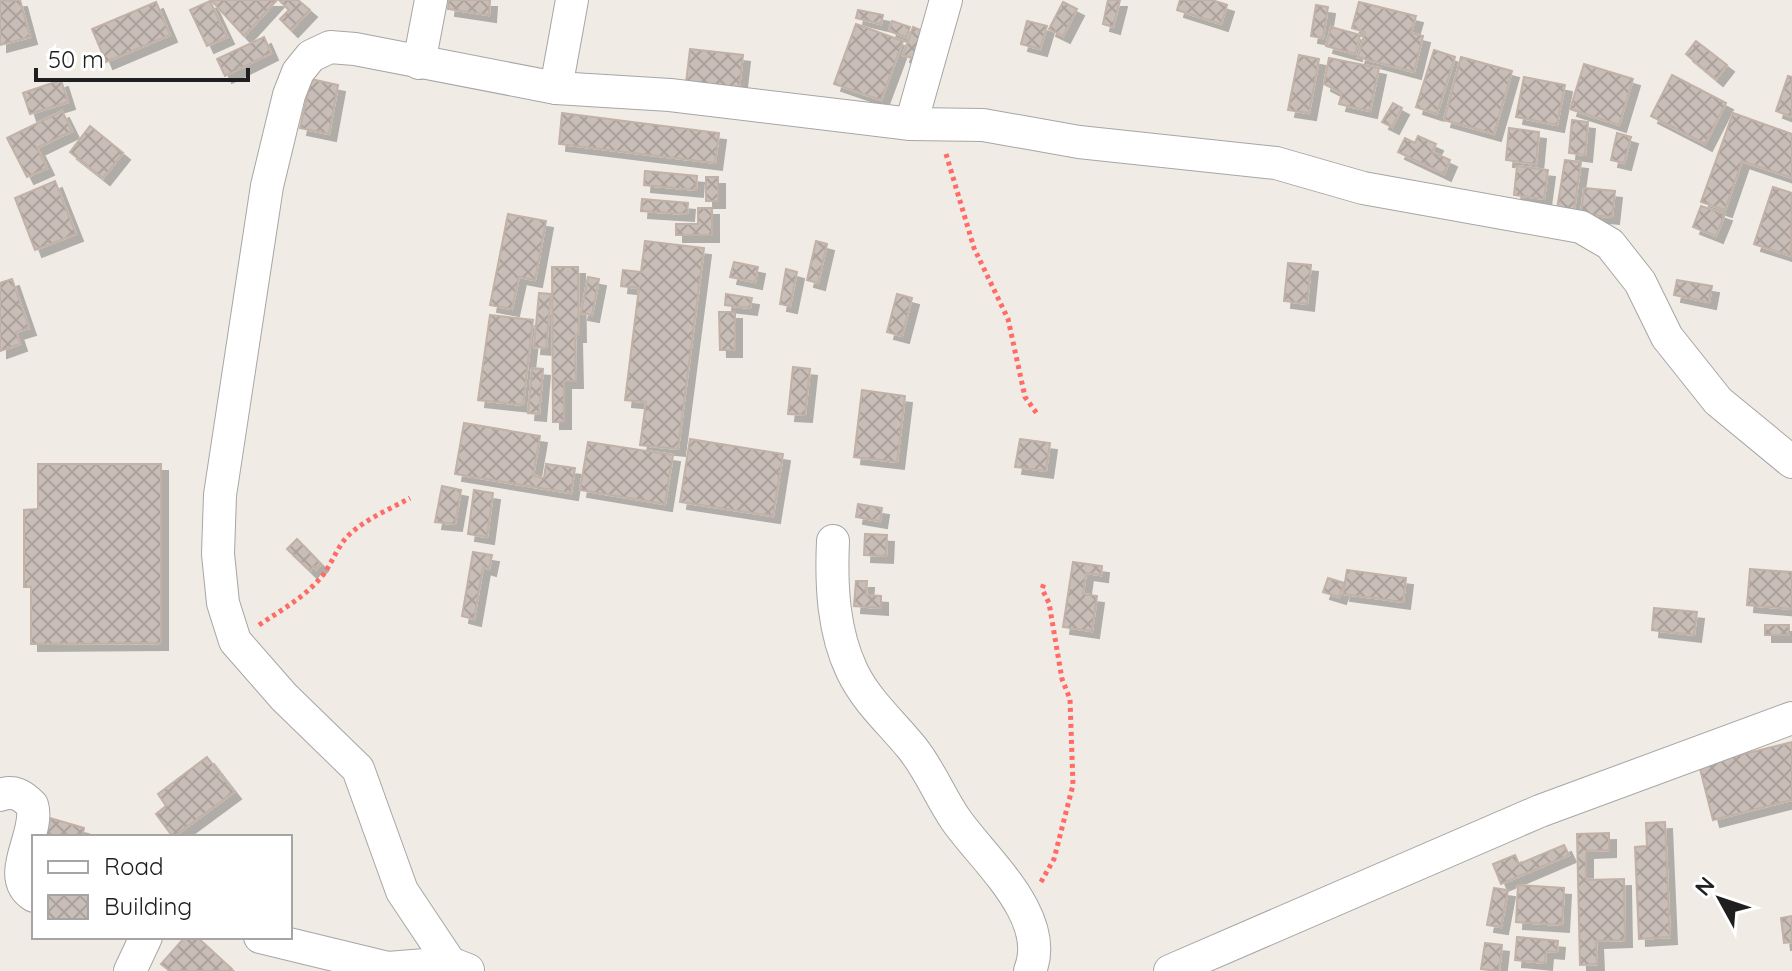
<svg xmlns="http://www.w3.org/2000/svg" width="1792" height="971" font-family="Quicksand,sans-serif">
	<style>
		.building { fill: url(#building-cross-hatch); stroke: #c2b1a6; stroke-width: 2; filter: url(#shadow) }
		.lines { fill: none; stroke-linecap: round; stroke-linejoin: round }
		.minor-casing { stroke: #a6a6a6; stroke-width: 34 }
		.path { stroke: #ff6b66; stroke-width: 5; stroke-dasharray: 4 4; stroke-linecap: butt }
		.minor { stroke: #fff; stroke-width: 32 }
	</style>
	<defs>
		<pattern id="building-cross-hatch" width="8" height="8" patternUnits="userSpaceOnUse" patternTransform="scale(2)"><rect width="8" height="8" fill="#c8bdb7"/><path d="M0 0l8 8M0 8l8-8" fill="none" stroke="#aba29d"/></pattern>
		<filter id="shadow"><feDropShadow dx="7" dy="7" stdDeviation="0" flood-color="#0004"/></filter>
	</defs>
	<rect width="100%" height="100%" fill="#f0ebe4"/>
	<g class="building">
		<polygon points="20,0 30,37 0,45 0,1"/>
		<polygon points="211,0 277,0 244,36"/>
		<polygon points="279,0 298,0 310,10 291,30 280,19 289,10"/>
		<polygon points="449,0 490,0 489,15 448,9"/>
		<polygon points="1108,0 1120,0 1113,27 1103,24"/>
		<polygon points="1180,0 1212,0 1227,5 1221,24 1177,10"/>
		<polygon points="210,1 227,37 207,46 190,10"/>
		<polygon points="156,2 170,35 106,62 92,29"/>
		<polygon points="1063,2 1077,9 1063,36 1049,29"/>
		<polygon points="1359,2 1416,16 1411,33 1423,36 1414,72 1358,57 1365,32 1352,28"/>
		<polygon points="1316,5 1328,7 1323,38 1311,36"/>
		<polygon points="858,10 883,15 881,24 856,18"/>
		<polygon points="892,21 910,27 906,37 889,31"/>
		<polygon points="1027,21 1047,26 1040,49 1021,44"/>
		<polygon points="856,24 903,41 881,100 834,84"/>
		<polygon points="913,27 925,32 915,59 903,55"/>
		<polygon points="1331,27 1360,35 1355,54 1326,46"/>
		<polygon points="264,37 271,53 225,76 217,59"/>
		<polygon points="1696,41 1727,65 1716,79 1686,54"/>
		<polygon points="690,49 743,55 739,89 686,83"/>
		<polygon points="1434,50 1455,57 1437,114 1416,107"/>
		<polygon points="1299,55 1319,59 1309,113 1288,110"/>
		<polygon points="1461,57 1512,71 1494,134 1444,120"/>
		<polygon points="1329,58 1379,68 1370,111 1339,104 1342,93 1324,84"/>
		<polygon points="1584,64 1633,79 1619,125 1570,109"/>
		<polygon points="1672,75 1726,103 1705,144 1651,116"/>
		<polygon points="1788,76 1792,77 1792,117 1776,111"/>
		<polygon points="1524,77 1565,85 1557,125 1516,117"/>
		<polygon points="311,79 338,85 329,134 300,128"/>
		<polygon points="61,80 68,102 30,114 23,93"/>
		<polygon points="1393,103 1402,108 1392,127 1382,122"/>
		<polygon points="62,111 72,131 37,148 47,168 27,177 7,138"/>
		<polygon points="562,113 719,133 715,163 559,144"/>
		<polygon points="1733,113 1792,134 1792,178 1742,161 1725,210 1701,202"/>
		<polygon points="1572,120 1588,122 1585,155 1569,153"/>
		<polygon points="90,126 123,153 103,178 70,152"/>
		<polygon points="1509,128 1539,132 1536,164 1506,160"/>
		<polygon points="1617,133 1631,137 1624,163 1611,160"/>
		<polygon points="1418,136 1436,144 1432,152 1450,160 1444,174 1398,152 1405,138 1415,143"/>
		<polygon points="1565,160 1581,162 1574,211 1557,209"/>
		<polygon points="1517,166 1548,170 1544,199 1514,195"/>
		<polygon points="645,171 697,176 696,190 644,185"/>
		<rect x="706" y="177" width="12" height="24"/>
		<polygon points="55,181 76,234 35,250 15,198"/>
		<polygon points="1773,187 1792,193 1791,256 1754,244"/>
		<polygon points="1584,188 1615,191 1612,217 1581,214"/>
		<polygon points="642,199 688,203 687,214 641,211"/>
		<polygon points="1701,206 1725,214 1716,236 1693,227"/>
		<polygon points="698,208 712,208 712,235 676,235 676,224 698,224"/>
		<polygon points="508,214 546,221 535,280 519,277 512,309 490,305"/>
		<polygon points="645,241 704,248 678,449 640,445 646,402 625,400 639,288 621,286 623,270 641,272"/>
		<polygon points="816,241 827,244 818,283 807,280"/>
		<polygon points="734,262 758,267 755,282 730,277"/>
		<polygon points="1288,263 1311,265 1307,304 1284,301"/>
		<polygon points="552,267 578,267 579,335 575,335 576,381 564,381 564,422 553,422"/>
		<polygon points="786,269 797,272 790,306 780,304"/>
		<polygon points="588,277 599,279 592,315 581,313"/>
		<polygon points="12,279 29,328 16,332 20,344 0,351 0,283"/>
		<polygon points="1677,280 1712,286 1709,302 1674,295"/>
		<polygon points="539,293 551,294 546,348 534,347"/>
		<polygon points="726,294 752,298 750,308 725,305"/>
		<polygon points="897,294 912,298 902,336 887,332"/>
		<polygon points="719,312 735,312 735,350 720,350"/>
		<polygon points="490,315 533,320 523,405 478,400"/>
		<polygon points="793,367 810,369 805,415 788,414"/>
		<polygon points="532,368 543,369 539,414 528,413"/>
		<polygon points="862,390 905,396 897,462 854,457"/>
		<polygon points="464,423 540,436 533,476 544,478 546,464 575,468 571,493 455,474"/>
		<polygon points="690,439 783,454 773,516 680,502"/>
		<polygon points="1020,439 1050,443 1046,471 1015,467"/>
		<polygon points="588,442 673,455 665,504 580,490"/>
		<polygon points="38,464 161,464 161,643 31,644 31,587 24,587 24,510 38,509"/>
		<polygon points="442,486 461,490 455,524 435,522"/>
		<polygon points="474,490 493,493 487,537 468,534"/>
		<polygon points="858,504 882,508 880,521 856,517"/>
		<polygon points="865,534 887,535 886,556 864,555"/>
		<polygon points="297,539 321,564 316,569 314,566 310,571 287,549"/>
		<polygon points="473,552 492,555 489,569 483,567 474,619 462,616"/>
		<polygon points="1073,562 1102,566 1101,575 1086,573 1083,594 1097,596 1092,631 1063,627"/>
		<polygon points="1750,569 1792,572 1792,609 1747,605"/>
		<polygon points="1347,570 1406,578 1403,602 1343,594"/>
		<polygon points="1328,578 1344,583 1339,597 1323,592"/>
		<polygon points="856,581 867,581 866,595 881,596 881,608 854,606"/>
		<polygon points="1654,608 1697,612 1694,635 1652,630"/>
		<rect x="1765" y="625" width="24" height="10"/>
		<polygon points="1792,742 1792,800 1713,820 1699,765"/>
		<polygon points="207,757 234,792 173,837 156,814 166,806 158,794"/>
		<polygon points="43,816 84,828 82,837 37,837"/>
		<polygon points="1665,822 1670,937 1639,939 1635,847 1647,846 1646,823"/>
		<polygon points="1609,833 1609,850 1586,851 1586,880 1624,879 1625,940 1596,941 1597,964 1580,965 1577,834"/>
		<polygon points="1564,845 1569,855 1501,884 1493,864 1515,855 1519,864"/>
		<polygon points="1518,885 1564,888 1562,925 1516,922"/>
		<polygon points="1494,888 1508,890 1501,927 1487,925"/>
		<polygon points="1792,916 1792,942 1784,943 1781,918"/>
		<polygon points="185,937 197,937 232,969 230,971 170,971 161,964"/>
		<polygon points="1517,937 1558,941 1557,952 1546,951 1545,963 1515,960"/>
		<polygon points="1485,943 1502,945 1499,971 1481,969"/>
	</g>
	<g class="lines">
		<g class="minor-casing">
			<g id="minor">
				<polyline points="419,63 431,0"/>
				<polyline points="556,88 572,0"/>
				<polyline points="911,124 946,0"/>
				<path d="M 833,541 C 831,585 833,631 852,671 C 867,702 891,722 912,748 C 930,770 940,797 956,820 C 984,860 1052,917 1030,971"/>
				<path d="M 0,795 C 14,790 22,795 32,805 C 41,833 2,876 34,896"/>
				<polyline points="260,937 388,968 450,963 468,970"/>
				<polyline points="450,963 402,891 358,769 284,697 235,641 223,603 218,554 220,495 267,186 289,95 298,72 311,56 330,47 355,49 556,88 670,95 911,124 983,125 1079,142 1276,163 1363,188 1581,227 1610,244 1640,282 1667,337 1718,401 1792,462"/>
				<polyline points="130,971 146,937"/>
				<polyline points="1170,971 1540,811 1792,718"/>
			</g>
		</g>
		<g class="path">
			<polyline points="946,154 974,248 1008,319 1025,397 1038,415"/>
			<path d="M 259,625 C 283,609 305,597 323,575 C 333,562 338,544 351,533 C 368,518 390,509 410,498"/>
			<polyline points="1041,882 1054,859 1073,785 1070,699 1062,679 1049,603 1042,589 1045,581"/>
		</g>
		<use href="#minor" class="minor"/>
	</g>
	<rect x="32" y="835" width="260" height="104" fill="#ffffff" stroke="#a5a5a5" stroke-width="2"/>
	<rect x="48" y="861" width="40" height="12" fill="#ffffff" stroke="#a5a5a5" stroke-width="2"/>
	<text x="104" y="875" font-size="24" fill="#1f1f1f">Road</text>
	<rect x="48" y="895" width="40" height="24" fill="url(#building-cross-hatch)" stroke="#a5a5a5" stroke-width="2"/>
	<text x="104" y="915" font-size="24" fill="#1f1f1f">Building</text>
	<g transform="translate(1720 899) rotate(310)" stroke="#ffffff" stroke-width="6" paint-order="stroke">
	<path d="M0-6L14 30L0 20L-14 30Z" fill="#1f1f1f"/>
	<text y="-12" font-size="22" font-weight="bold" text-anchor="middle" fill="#1f1f1f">N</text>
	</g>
	<path d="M36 68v12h212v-12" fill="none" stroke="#1f1f1f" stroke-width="4"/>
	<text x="48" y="68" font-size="24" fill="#1f1f1f" stroke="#ffffff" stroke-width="6" paint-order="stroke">50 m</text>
</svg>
